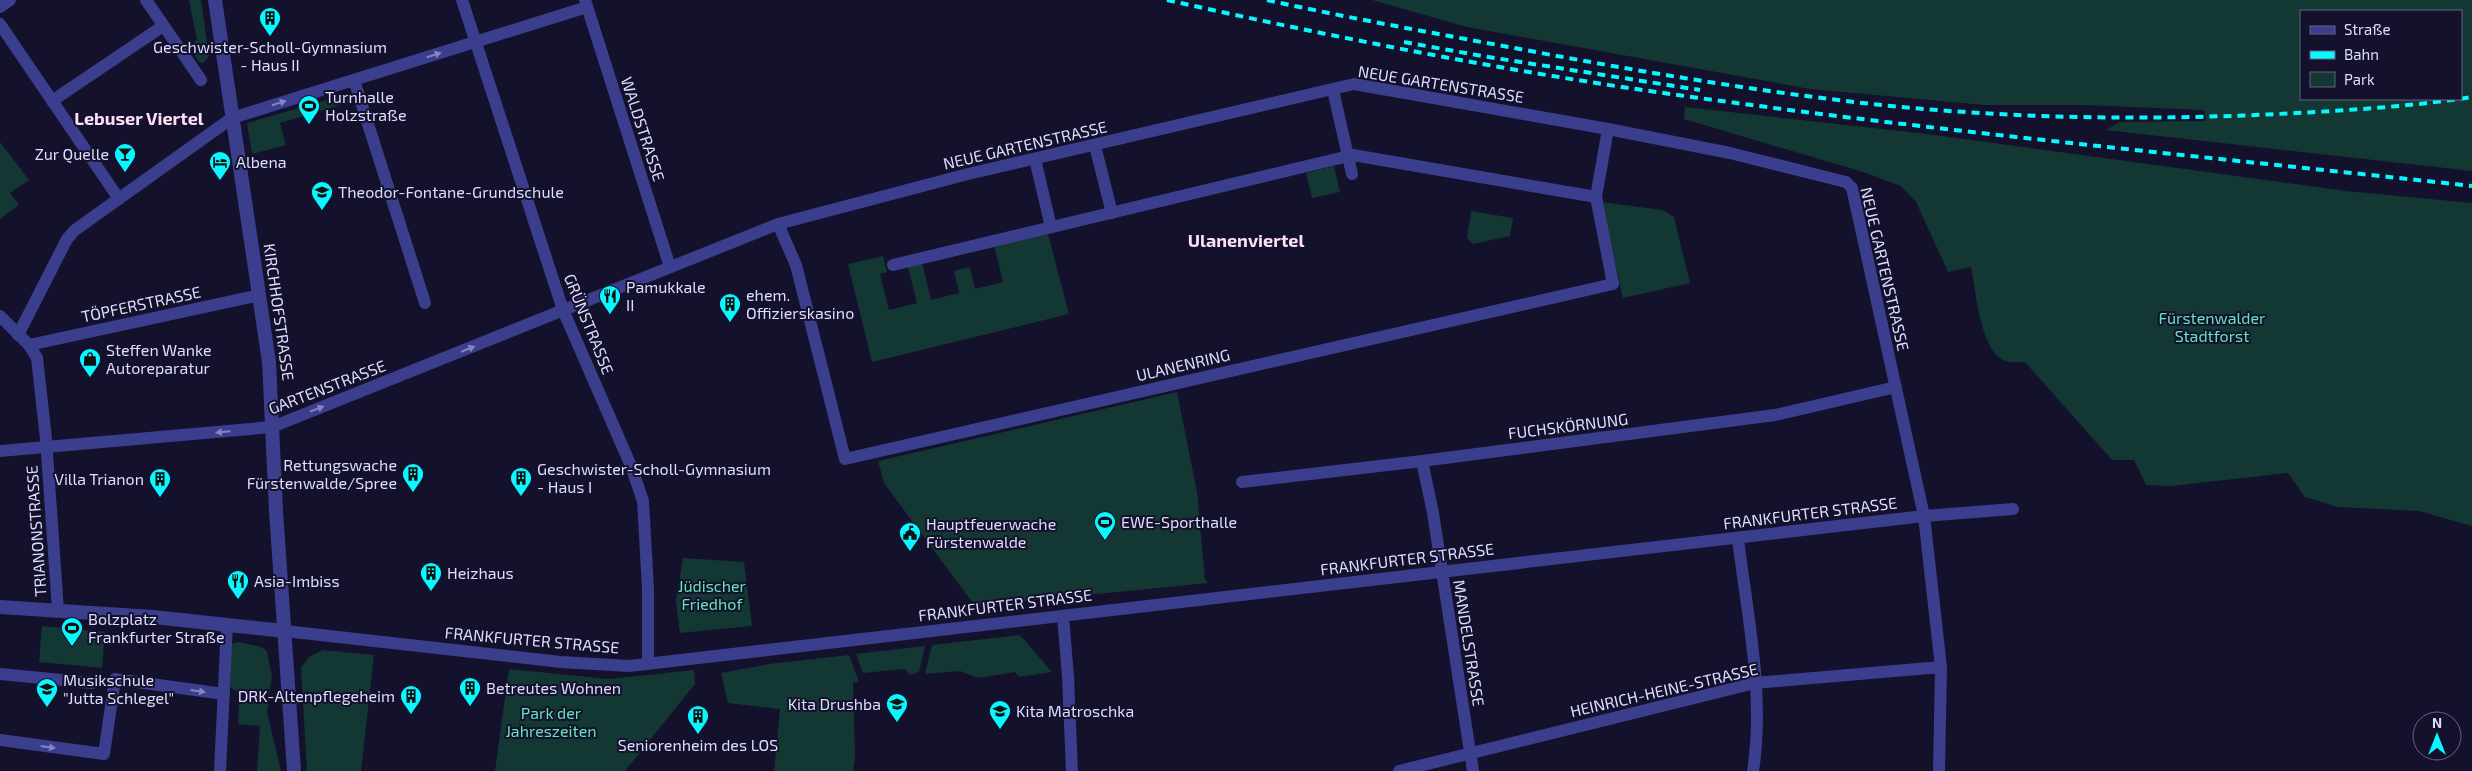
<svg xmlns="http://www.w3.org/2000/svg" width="2472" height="771" font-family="'Exo 2',sans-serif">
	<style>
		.green { fill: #133733; fill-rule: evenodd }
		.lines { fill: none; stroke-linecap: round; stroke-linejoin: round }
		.minor { stroke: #3b3d8d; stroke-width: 12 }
		.tertiary { stroke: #3b3d8d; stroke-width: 14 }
		.rail { stroke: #09f8ff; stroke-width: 4; stroke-dasharray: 8 6; stroke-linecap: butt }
		.oneway { fill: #8485c0 }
		.labels { text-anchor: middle; stroke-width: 4; stroke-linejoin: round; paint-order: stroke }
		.poi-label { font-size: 16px; fill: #deddff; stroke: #14112d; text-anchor: start }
		.street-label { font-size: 16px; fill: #deddff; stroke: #14112d }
		.park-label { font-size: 16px; fill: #63e5bb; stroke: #14112d }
		.neighbourhood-label { font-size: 18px; font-weight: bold; fill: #ffdff6; stroke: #14112d }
	</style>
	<rect width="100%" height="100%" fill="#14112d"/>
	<g class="green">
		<polygon points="189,0 201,0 209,56 203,63 199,62 189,46 197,40"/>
		<path d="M 1372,0 L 2472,0 L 2472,171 L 2106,130 L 2120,122 L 2206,121 L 2204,110 L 2083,105 L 1984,105 L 1810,89 L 1467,27 ZM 2301,11 L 2461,11 L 2461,99 L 2301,99 Z"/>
		<polygon points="343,95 348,98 350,102 280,123 286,145 252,154 247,123"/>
		<path d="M 1685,107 L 1927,134 L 2346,191 L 2472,203 L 2472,526 L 2419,511 L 2338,507 L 2305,497 L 2288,473 L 2171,486 L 2146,485 L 2134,460 L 2112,460 L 2025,362 C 2019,362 2010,363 2005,361 C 1980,350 1976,291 1971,267 L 1948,272 L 1916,202 L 1901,186 L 1863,172 L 1684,119 Z"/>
		<polygon points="0,142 29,180 10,193 19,205 0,219"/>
		<polygon points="1334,166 1340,192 1312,198 1306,173"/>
		<polygon points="1601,202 1663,210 1674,217 1690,283 1623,298"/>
		<polygon points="1471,211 1513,218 1510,236 1473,244 1467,238"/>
		<polygon points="1048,234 1069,314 872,362 848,264 883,256 887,272 880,274 889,310 917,303 908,267 922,263 931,300 959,293 954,271 970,267 975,289 1003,282 994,246"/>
		<polygon points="1177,392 1197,492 1205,579 1208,583 975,606 884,483 878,461"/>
		<polygon points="683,558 744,562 752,626 680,633 676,601"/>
		<polygon points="42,626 105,632 102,668 39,662"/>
		<polygon points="1020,635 1052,672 1019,677 1015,672 978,678 960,671 925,674 932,645"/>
		<polygon points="239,642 261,647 267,651 272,677 269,693 267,695 240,693 230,687 231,644"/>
		<polygon points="925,646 919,672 910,675 905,669 863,673 856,654"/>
		<polygon points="323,650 374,655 361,771 307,771 301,668 309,657"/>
		<polygon points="849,655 859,682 853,682 855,757 853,771 774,771 780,709 728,703 721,673 769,664"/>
		<polygon points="509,669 609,679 694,670 695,684 625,771 495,771"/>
		<polygon points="239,698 268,704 267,712 281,771 257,771 260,726 238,724"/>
	</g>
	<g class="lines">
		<g class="minor">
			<polyline points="146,0 201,80"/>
			<polyline points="462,0 563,310 631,466 643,501 648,589 648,664"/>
			<polyline points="585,0 670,267"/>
			<polyline points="0,7 10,0"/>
			<polyline points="0,24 119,199"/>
			<polyline points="354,80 425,303"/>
			<polyline points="1333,90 1352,174"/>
			<polyline points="52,101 163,26"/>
			<polyline points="1095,146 1112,213"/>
			<polyline points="1035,159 1051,227"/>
			<polyline points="778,224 796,265 845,459 1613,284 1596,197 1608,129"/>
			<polyline points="893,265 1353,155 1596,197"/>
			<polyline points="0,316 29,345 37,358 46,439 58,610"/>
			<polyline points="18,335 67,239 75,230 232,118 587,7"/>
			<polyline points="29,345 260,295"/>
			<polyline points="0,451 272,427 778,224 968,174 1354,84 1608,129 1730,153 1846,182 1852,188 1924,516 1941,667 1939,771"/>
			<polyline points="1422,461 1433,513 1473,771"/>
			<polyline points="1242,482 1422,461 1775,415 1896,387"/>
			<path d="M 1738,539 C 1747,614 1765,695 1753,771"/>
			<polyline points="1063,616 1068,677 1072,771"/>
			<polyline points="285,631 561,662 629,666 1924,516 2013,509"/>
			<polyline points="0,674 92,683"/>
			<polyline points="0,740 104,754 115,679 224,694"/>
			<polyline points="220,771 227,625"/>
			<polyline points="1399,771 1755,683 1941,667"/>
		</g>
		<g class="tertiary">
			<polyline points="215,0 269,362 276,511 294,771"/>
			<polyline points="0,607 153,617 285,631"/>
		</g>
		<g class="rail">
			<path d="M 1167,0 C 1320,34 1474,65 1629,88 C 1909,129 2191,155 2472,186"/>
			<path d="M 1267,0 C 1353,19 1439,34 1525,50 C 1637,71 1749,90 1863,103 C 2006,119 2152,121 2296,113 C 2354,110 2414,106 2472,97"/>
			<polyline points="1404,42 1482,56 1700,90"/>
		</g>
	</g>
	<defs><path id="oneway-solid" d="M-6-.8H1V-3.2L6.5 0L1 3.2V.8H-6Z" transform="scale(1.25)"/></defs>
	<g class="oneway">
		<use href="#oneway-solid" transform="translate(434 55) rotate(-17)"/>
		<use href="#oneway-solid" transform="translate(279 103) rotate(-17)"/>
		<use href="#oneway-solid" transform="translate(468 349) rotate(-22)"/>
		<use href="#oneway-solid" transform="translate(317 409) rotate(-21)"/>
		<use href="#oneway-solid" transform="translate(223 432) rotate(175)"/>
		<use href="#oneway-solid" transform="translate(198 691) rotate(8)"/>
		<use href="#oneway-solid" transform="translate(48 747) rotate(8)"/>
	</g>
	<defs>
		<g id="building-pin" transform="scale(1.125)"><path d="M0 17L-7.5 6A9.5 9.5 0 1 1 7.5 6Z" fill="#09f8ff" stroke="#14112d"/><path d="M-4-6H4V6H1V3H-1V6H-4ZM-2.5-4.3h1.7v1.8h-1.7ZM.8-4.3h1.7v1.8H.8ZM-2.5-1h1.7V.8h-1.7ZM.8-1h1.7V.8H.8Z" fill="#111"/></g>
		<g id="stadium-pin" transform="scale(1.125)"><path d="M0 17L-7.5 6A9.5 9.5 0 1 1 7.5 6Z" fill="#09f8ff" stroke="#14112d"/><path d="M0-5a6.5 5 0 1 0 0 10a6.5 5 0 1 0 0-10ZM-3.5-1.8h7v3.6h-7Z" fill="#111"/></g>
		<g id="bar-pin" transform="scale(1.125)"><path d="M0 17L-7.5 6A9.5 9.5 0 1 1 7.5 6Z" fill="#09f8ff" stroke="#14112d"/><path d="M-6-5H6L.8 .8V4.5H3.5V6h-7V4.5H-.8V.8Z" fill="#111"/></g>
		<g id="hotel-pin" transform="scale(1.125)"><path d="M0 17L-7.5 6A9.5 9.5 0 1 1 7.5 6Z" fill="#09f8ff" stroke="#14112d"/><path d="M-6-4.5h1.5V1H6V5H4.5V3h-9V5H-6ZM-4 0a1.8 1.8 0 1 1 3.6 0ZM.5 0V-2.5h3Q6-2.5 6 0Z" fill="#111"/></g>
		<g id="school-pin" transform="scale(1.125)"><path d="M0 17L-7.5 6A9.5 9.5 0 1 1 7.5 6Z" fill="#09f8ff" stroke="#14112d"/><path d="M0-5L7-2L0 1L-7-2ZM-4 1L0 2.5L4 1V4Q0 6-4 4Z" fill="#111"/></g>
		<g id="restaurant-pin" transform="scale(1.125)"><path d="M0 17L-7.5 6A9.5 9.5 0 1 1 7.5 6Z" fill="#09f8ff" stroke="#14112d"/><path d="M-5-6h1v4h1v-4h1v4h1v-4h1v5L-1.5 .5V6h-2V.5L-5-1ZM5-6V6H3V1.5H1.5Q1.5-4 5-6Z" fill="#111"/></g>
		<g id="shop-pin" transform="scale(1.125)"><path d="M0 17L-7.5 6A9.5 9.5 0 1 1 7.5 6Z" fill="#09f8ff" stroke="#14112d"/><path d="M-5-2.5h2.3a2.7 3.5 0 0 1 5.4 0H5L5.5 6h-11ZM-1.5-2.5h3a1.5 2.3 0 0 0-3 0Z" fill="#111"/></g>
		<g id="civic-pin" transform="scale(1.125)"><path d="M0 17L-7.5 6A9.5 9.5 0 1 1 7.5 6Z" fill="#09f8ff" stroke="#14112d"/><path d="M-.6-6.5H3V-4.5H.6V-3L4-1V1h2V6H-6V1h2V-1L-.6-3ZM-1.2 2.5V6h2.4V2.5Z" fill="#111"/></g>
	</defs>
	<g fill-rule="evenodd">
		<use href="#building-pin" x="270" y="18"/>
		<use href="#stadium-pin" x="309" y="106"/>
		<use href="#bar-pin" x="125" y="154"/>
		<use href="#hotel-pin" x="220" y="162"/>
		<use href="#school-pin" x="322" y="192"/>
		<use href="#restaurant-pin" x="610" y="296"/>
		<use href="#building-pin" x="730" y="304"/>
		<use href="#shop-pin" x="90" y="359"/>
		<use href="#building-pin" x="413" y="474"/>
		<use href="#building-pin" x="521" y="478"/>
		<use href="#building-pin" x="160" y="479"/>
		<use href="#stadium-pin" x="1105" y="522"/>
		<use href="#civic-pin" x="910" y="533"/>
		<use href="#building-pin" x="431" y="573"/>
		<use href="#restaurant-pin" x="238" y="581"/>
		<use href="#stadium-pin" x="72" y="628"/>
		<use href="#building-pin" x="470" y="688"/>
		<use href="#school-pin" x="47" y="689"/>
		<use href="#building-pin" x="411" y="696"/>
		<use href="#school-pin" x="897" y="704"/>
		<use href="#school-pin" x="1000" y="711"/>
		<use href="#building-pin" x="698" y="716"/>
	</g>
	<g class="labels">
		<g class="poi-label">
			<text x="270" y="53" text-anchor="middle">Geschwister-Scholl-Gymnasium<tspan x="270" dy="18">- Haus II</tspan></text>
			<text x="325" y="103">Turnhalle<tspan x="325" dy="18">Holzstraße</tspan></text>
			<text x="109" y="160" text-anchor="end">Zur Quelle</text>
			<text x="236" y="168">Albena</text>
			<text x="338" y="198">Theodor-Fontane-Grundschule</text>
			<text x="626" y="293">Pamukkale<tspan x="626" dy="18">II</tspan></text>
			<text x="746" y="301">ehem.<tspan x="746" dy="18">Offizierskasino</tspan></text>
			<text x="106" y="356">Steffen Wanke<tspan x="106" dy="18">Autoreparatur</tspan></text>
			<text x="397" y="471" text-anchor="end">Rettungswache<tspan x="397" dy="18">Fürstenwalde/Spree</tspan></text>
			<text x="537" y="475">Geschwister-Scholl-Gymnasium<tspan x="537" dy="18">- Haus I</tspan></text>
			<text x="144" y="485" text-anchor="end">Villa Trianon</text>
			<text x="1121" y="528">EWE-Sporthalle</text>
			<text x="926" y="530">Hauptfeuerwache<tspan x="926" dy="18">Fürstenwalde</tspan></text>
			<text x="447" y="579">Heizhaus</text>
			<text x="254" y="587">Asia-Imbiss</text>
			<text x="88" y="625">Bolzplatz<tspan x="88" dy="18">Frankfurter Straße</tspan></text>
			<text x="63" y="686">Musikschule<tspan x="63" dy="18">"Jutta Schlegel"</tspan></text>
			<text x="486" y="694">Betreutes Wohnen</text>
			<text x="395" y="702" text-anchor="end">DRK-Altenpflegeheim</text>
			<text x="881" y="710" text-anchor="end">Kita Drushba</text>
			<text x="1016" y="717">Kita Matroschka</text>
			<text x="698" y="751" text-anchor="middle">Seniorenheim des LOS</text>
		</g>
		<g class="street-label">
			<text transform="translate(1441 84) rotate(9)" y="6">NEUE GARTENSTRASSE</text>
			<text transform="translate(643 129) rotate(72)" y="6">WALDSTRASSE</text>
			<text transform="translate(1025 145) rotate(-13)" y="6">NEUE GARTENSTRASSE</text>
			<text transform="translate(1885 269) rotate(77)" y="6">NEUE GARTENSTRASSE</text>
			<text transform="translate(141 304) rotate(-12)" y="6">TÖPFERSTRASSE</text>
			<text transform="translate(279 312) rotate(82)" y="6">KIRCHHOFSTRASSE</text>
			<text transform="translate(589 324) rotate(68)" y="6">GRÜNSTRASSE</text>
			<text transform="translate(1183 365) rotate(-13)" y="6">ULANENRING</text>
			<text transform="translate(327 387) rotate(-21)" y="6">GARTENSTRASSE</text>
			<text transform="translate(1568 426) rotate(-7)" y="6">FUCHSKÖRNUNG</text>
			<text transform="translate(1810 513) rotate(-7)" y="6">FRANKFURTER STRASSE</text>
			<text transform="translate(36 531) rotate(-94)" y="6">TRIANONSTRASSE</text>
			<text transform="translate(1407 559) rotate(-7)" y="6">FRANKFURTER STRASSE</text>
			<text transform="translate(1005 605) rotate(-7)" y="6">FRANKFURTER STRASSE</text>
			<text transform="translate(532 640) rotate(5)" y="6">FRANKFURTER STRASSE</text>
			<text transform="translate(1469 643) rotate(81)" y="6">MANDELSTRASSE</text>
			<text transform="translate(1664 690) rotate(-13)" y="6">HEINRICH-HEINE-STRASSE</text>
		</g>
		<g class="park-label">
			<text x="2212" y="324">Fürstenwalder<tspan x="2212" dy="18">Stadtforst</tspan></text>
			<text x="712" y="592">Jüdischer<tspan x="712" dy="18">Friedhof</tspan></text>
			<text x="551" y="719">Park der<tspan x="551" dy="18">Jahreszeiten</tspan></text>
		</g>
		<g class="neighbourhood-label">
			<text x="139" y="125">Lebuser Viertel</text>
			<text x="1246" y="247">Ulanenviertel</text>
		</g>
	</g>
	<rect x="2300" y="10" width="162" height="90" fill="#14112d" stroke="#656381"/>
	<rect x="2310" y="26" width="25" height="8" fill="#3b3d8d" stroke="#656381"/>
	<text x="2344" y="35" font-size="15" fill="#deddff">Straße</text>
	<rect x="2310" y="51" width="25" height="8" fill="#09f8ff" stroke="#656381"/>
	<text x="2344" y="60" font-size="15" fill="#deddff">Bahn</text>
	<rect x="2310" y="72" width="25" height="15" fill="#133733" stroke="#656381"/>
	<text x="2344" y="85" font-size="15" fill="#deddff">Park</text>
	<g transform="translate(2437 736)"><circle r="24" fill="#14112d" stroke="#656381"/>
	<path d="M0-4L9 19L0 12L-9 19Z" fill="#09f8ff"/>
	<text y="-8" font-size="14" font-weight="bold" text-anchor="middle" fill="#deddff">N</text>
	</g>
</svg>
